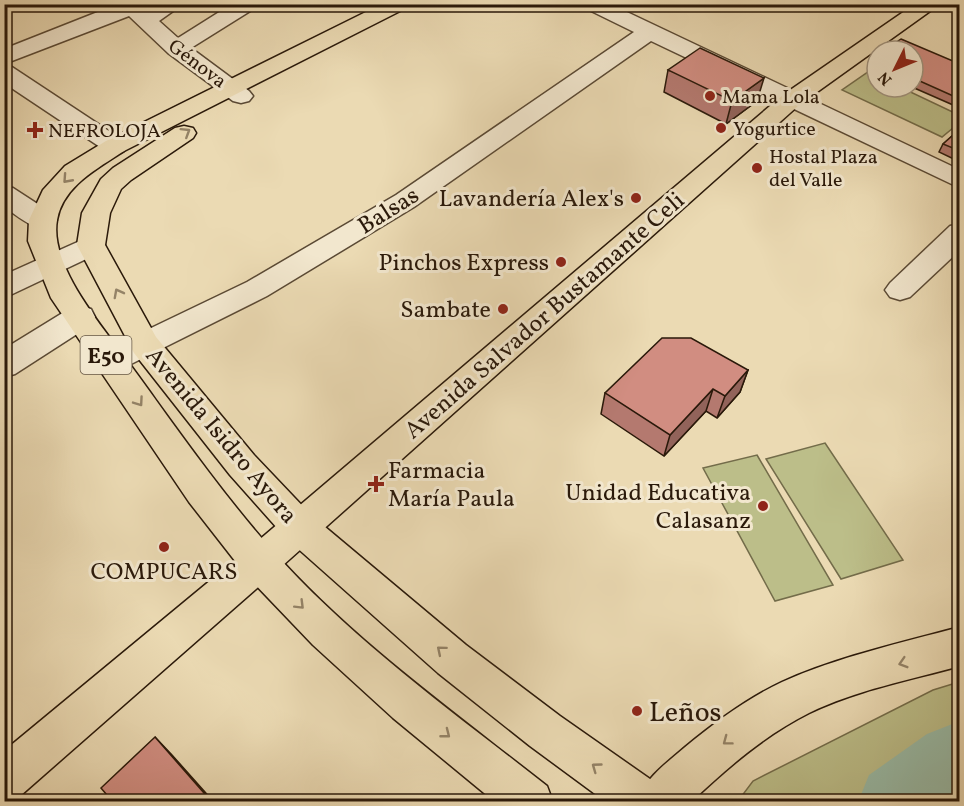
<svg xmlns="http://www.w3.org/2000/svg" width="964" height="806" font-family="Vollkorn,serif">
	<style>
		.green { fill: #bcbe89; stroke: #736c4a; stroke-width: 1.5 }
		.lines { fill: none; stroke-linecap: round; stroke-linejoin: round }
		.river { fill: #99bba7; fill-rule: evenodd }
		.minor-casing { stroke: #5a4934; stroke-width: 3 }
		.major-casing { stroke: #2a190a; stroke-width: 3 }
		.highway-casing { stroke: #2a190a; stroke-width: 3 }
		.minor { fill: #f2e7ce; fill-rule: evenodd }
		.major { fill: #ebdab3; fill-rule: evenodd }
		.highway { fill: #ebdab3; fill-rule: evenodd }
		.wall { fill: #b4796f; stroke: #2a190a; stroke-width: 1.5 }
		.shaded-wall { fill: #92635a; stroke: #2a190a; stroke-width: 1.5 }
		.building { fill: #d18d81; stroke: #2a190a; stroke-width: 1.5 }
		.oneway { stroke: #948367 }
		.poi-dot { fill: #8f2418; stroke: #f2e7ce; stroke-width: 2 }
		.labels { text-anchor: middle; stroke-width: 6; stroke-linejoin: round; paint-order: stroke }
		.far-street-label { font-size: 20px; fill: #2a190a; stroke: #f2e7ce }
		.far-poi-label { font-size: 20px; fill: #2a190a; stroke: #f2e7ce; text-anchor: start }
		.shield { fill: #f2e7ce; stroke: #665745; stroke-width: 1.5 }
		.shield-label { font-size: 22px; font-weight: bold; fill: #2a190a }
		.poi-label { font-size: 24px; fill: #2a190a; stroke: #f2e7ce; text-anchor: end }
		.street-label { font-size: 24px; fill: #2a190a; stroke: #f2e7ce }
		.near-poi-label { font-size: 28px; fill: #2a190a; stroke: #f2e7ce; text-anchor: start }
	</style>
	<rect width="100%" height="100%" fill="#ebdab3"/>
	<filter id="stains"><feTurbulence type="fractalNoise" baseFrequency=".00333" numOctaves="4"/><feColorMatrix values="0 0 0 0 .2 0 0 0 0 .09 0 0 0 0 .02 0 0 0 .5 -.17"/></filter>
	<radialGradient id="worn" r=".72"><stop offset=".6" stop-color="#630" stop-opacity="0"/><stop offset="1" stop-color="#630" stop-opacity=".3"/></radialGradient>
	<g class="green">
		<polygon points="868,72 877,77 877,87 900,87 959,115 959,123 942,137 842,90"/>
		<polygon points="825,443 903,560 841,579 766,459"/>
		<polygon points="757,455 833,585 775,601 703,468"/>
		<polygon points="959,682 959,801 738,801 753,781 933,690"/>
	</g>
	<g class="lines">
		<polygon class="river" points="960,721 960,801 858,802 869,775 927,734"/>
		<g class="minor-casing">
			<g id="minor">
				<polygon points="118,4 141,4 147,10 157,4 183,4 159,21 178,38 232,4 258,4 255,8 191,48 249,91 253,96 249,101 241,103 233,101 168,53 129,16 4,64 4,49"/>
				<polygon points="582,4 610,4 960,170 960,188 651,41 414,207 267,296 121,369 110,373 99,369 94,361 99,353 247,282 396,195 634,32 585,8"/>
				<polygon points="4,65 12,67 124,141 128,146 124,151 115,154 106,151 4,83"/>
				<path d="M 4,186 L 13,188 L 53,214 L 57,220 L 53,226 C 33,232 20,217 4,207 Z"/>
				<polygon points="960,224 960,250 910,297 900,300 890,297 885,290 890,283 950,226"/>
				<polygon points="91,236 101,238 105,245 101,252 4,298 4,275"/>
				<polygon points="80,306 91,309 95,317 91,325 15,374 4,377 4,349 69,309"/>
			</g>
		</g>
		<g class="major-casing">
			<g id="major">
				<polygon points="915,4 940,4 799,105 272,575 20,796 4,802 4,751 246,551 783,95"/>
				<path d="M 960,627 L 960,666 C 910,680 856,690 809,713 C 765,735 727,768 691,802 L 636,802 C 645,779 665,764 684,748 C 714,723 746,699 782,682 C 838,657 900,643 960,627 Z"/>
			</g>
		</g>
		<g class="highway-casing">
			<g id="highway">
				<path d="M 382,4 L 409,4 L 406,8 L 124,151 C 97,169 63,186 57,220 C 49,265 101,325 126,359 C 173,423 219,490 272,550 C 352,640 453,712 547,786 L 553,802 L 495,802 L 393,718 L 313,645 L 246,575 L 189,502 L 51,298 L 28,241 L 29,220 L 43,190 L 65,166 L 106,141 Z"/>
				<polygon points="184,126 193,128 196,133 193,138 131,180 121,189 110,213 105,245 156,337 254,455 312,516 466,645 560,716 660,786 666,802 606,802 530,746 438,673 286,538 230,475 134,353 77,245 82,213 101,179 113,168 175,128"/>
			</g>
		</g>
		<use href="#minor" class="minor"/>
		<use href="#major" class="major"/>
		<use href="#highway" class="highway"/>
	</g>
	<g class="wall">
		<polygon points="913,51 960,64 960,108 912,87 913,87"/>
		<polygon points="877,55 877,71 868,67 871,59"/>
		<polygon points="668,70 757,101 726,124 664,92"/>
		<polygon points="960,129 960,162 939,152 943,144"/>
		<polygon points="748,370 740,392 717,418 706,411 664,456 601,414 605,393"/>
	</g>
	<g class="shaded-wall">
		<polygon points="764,78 757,101 726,124 732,101"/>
		<polygon points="748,370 740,392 717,418 725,396"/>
		<polygon points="713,389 706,411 664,456 670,435"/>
		<polygon points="155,737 172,755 213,801 211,801"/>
	</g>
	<g class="building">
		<polygon points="901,39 960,64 960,99 913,78 913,51 883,51"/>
		<polygon points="700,48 764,78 732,101 668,70"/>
		<polygon points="877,55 877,62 871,59"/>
		<polygon points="960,129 960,151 943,144"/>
		<polygon points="662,338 691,338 748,370 725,396 713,389 670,435 605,393"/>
		<polygon points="155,737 211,801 112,801 101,788"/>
	</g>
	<defs><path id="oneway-chevron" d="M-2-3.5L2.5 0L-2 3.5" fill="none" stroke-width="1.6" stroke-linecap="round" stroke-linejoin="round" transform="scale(1.5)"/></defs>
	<g class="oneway">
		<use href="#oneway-chevron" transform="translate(186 132) rotate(-32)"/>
		<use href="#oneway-chevron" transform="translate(67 179) rotate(132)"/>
		<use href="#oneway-chevron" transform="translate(118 293) rotate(-118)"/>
		<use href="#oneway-chevron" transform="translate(139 402) rotate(55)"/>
		<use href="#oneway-chevron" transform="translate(300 605) rotate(45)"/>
		<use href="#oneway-chevron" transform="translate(441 650) rotate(-140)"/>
		<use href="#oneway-chevron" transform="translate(903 663) rotate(163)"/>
		<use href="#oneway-chevron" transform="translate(446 734) rotate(38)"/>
		<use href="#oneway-chevron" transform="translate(727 741) rotate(143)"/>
		<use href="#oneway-chevron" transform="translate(596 767) rotate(-144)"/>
	</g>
	<g class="poi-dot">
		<circle cx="710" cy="96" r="6"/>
		<circle cx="721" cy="128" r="6"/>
		<path d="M32 121h6v6h6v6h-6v6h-6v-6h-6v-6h6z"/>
		<circle cx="757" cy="168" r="6"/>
		<circle cx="636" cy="198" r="6"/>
		<circle cx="561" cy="262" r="6"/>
		<circle cx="503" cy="309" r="6"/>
		<path d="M373 475h6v6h6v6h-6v6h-6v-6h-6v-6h6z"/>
		<circle cx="763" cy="506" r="6"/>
		<circle cx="164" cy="547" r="6"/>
		<circle cx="637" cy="711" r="6"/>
	</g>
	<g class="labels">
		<g class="far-street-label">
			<text transform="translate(198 63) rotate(37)" y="7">Génova</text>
		</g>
		<g class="far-poi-label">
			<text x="722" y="103">Mama Lola</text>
			<text x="733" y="135">Yogurtice</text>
			<text x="48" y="137">NEFROLOJA</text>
			<text x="769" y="163">Hostal Plaza<tspan x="769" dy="23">del Valle</tspan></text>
		</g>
		<rect class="shield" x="80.5" y="336" width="51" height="38" rx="4.5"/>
		<g class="shield-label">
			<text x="106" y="363">E50</text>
		</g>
		<g class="poi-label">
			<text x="624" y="206">Lavandería Alex's</text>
			<text x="549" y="270">Pinchos Express</text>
			<text x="491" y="317">Sambate</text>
			<text x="388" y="478" text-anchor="start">Farmacia<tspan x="388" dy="28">María Paula</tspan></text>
			<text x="751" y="500">Unidad Educativa<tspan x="751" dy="28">Calasanz</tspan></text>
			<text x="164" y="579" text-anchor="middle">COMPUCARS</text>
		</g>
		<g class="street-label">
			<text transform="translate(388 210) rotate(-32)" y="8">Balsas</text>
			<text transform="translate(544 315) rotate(-41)" y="8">Avenida Salvador Bustamante Celi</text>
			<text transform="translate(222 435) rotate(50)" y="8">Avenida Isidro Ayora</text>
		</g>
		<g class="near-poi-label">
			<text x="649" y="721">Leños</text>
		</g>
	</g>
	<rect width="964" height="806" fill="none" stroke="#ebdab3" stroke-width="24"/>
	<rect x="6" y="6" width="952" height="794" fill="none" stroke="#2a190a" stroke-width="3"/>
	<rect x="12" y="12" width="940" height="782" fill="none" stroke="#2a190a" stroke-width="1.5"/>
	<g transform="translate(895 69) rotate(227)"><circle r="28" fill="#f2e7ce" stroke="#a29580" stroke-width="1.5"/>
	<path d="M0-4.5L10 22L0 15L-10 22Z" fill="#8f2418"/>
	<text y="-9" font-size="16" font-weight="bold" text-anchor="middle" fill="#2a190a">N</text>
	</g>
	<rect width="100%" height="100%" filter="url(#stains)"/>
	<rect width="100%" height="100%" fill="url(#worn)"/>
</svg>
